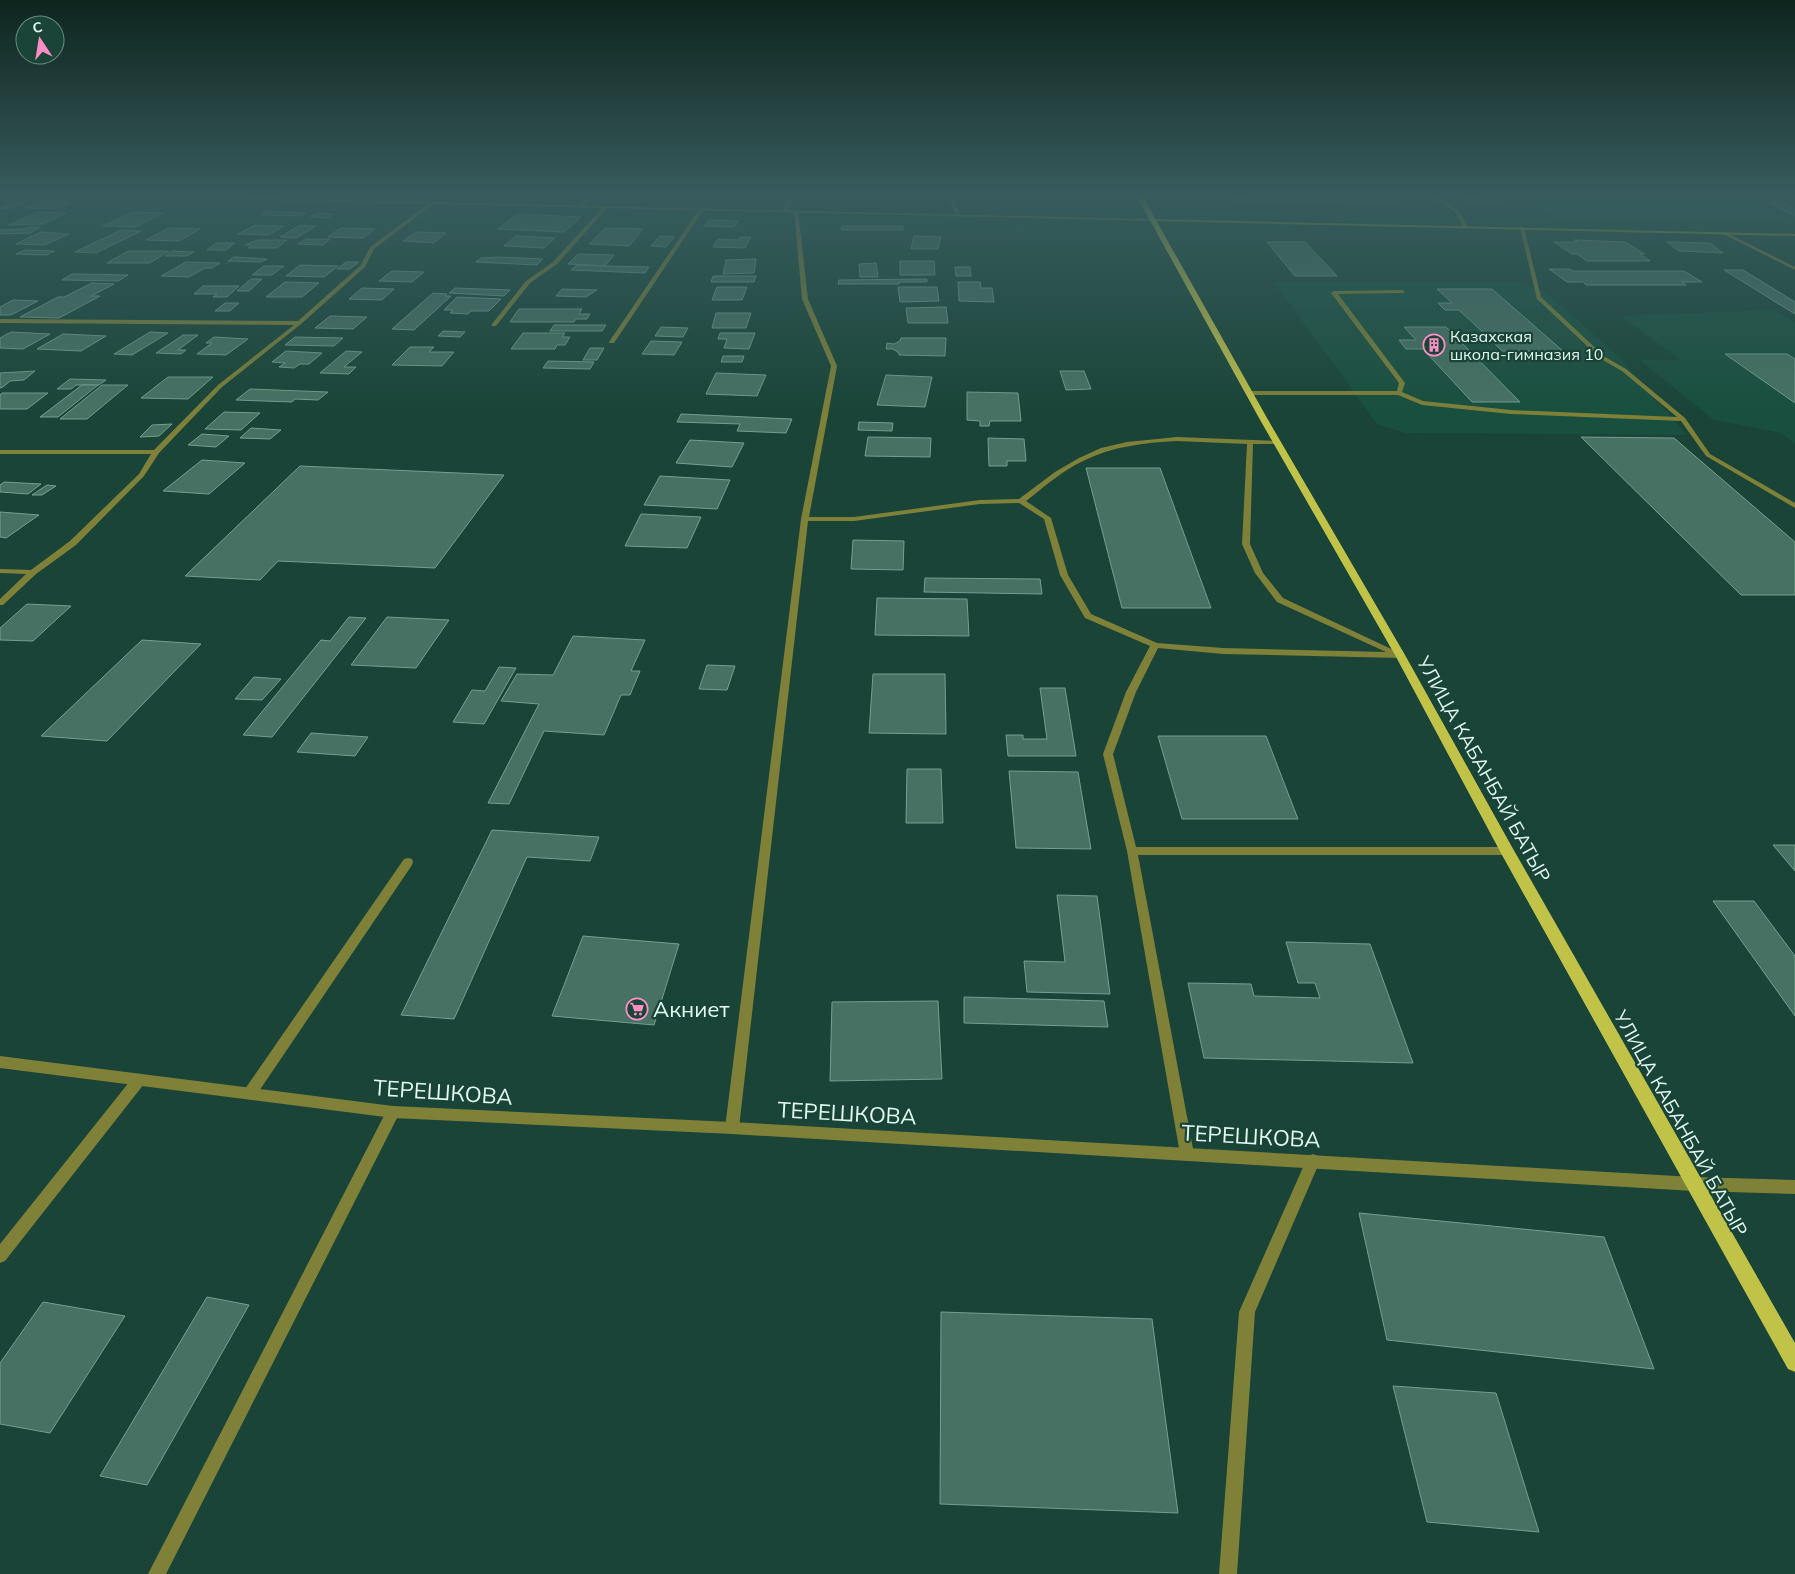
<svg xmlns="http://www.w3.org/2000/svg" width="1795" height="1574" font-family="Mulish,sans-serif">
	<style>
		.built { fill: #184f3e }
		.building { fill: #477263; stroke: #74a090 }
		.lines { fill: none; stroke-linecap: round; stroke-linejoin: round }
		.service { fill: #7f8139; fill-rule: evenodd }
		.minor { fill: #7f8139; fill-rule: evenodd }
		.tertiary { fill: #7f8139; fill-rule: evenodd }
		.secondary { fill: #a6a626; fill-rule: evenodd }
		.primary { fill: #c1c349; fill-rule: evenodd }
		.labels { text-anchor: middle; stroke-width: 4.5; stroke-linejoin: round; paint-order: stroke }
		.far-poi-label { font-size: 16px; fill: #e3faf1; stroke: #194437; text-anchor: start }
		.street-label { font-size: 19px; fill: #e3faf1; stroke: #194437 }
		.near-poi-label { font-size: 22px; fill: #e3faf1; stroke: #194437; text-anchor: start }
		.near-street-label { font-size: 22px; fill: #e3faf1; stroke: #194437 }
	</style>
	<rect width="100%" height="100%" fill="#194437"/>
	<g class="built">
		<polygon points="1517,195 1732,195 1795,222 1558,220"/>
		<polygon points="1274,282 1520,283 1545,291 1621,359 1687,435 1405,433 1377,424"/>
		<polygon points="1774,310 1795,323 1795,444 1781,433 1714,420 1640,360 1680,360 1621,316"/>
	</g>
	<g class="building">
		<polygon points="1204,195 1395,195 1401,202 1229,200 1228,198 1206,198"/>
		<polygon points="1477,195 1495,195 1505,202 1466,202 1462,199 1483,199"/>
		<polygon points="1769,195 1795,195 1795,199 1774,198"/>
		<polygon points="13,202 25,202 12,208 0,208"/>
		<polygon points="40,202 71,202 56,209 25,208"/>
		<polygon points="1766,202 1781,202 1795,209 1795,216"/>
		<polygon points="266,211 306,213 301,216 261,215"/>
		<polygon points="37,212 66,213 43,224 9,225"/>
		<polygon points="132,212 164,213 135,227 103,226"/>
		<polygon points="317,213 333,214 327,218 311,217"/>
		<polygon points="517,214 581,217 564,232 498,229"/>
		<polygon points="708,220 738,221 734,227 704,226"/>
		<polygon points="255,225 284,226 268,235 238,234"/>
		<polygon points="300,225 316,226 296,238 280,237"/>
		<polygon points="842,226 903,226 903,230 841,230"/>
		<polygon points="28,227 40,227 31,233 0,234 0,230 25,229"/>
		<polygon points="168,228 200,229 179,241 146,240"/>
		<polygon points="341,228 375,229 363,238 328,237"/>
		<polygon points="605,228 643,229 629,246 589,244"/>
		<polygon points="121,230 141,231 96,253 75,252"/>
		<polygon points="41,232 69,234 45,245 16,244"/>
		<polygon points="416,232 446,233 434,243 403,241"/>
		<polygon points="516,236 555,238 544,248 504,246"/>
		<polygon points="660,236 674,237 666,247 651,246"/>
		<polygon points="914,236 941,237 938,249 911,249"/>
		<polygon points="740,237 751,237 745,248 713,247 718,239 738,240"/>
		<polygon points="306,239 330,239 323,245 298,244"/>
		<polygon points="258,240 287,240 277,248 248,248 251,245 245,245"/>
		<polygon points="1574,240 1625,242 1645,254 1640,254 1650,261 1587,261 1577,254 1572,254 1554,242 1578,242"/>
		<polygon points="1267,242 1305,242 1337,276 1295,276"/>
		<polygon points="1667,242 1710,243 1723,253 1679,251"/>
		<polygon points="216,243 235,243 226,250 207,250"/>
		<polygon points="25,250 55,251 46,255 16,254"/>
		<polygon points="128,251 169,251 150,263 107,263"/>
		<polygon points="172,251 194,252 187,256 165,256"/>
		<polygon points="578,254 614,255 605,266 568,264"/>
		<polygon points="234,257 267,259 261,262 228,261"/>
		<polygon points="498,257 543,259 537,265 476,262 481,258"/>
		<polygon points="756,259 754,273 723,274 726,260"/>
		<polygon points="900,261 934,261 935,275 900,275"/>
		<polygon points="186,262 220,263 212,268 205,268 189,277 161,276"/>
		<polygon points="346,262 359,262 350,269 337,269"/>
		<polygon points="876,263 878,277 860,277 859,264"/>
		<polygon points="300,265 338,266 324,277 286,276"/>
		<polygon points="577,265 605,266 649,267 645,273 571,270"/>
		<polygon points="264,266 284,266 272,275 252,275"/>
		<polygon points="955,267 970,267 971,276 956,276"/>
		<polygon points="1549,269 1570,269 1573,271 1684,271 1702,282 1682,282 1686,285 1586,285 1583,282 1567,282"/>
		<polygon points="1724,270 1743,270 1795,302 1795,314"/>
		<polygon points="392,271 424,272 412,282 379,281"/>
		<polygon points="72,274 128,275 118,281 62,280"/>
		<polygon points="713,276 756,276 754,282 711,282"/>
		<polygon points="251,279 262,279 249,291 237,291"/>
		<polygon points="927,279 927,282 899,282 899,284 838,284 839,280"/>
		<polygon points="285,282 319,283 302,297 266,297"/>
		<polygon points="958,282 980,282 981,288 992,288 994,302 959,301"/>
		<polygon points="92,283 114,284 91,296 100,296 59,318 20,317 58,297 64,297"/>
		<polygon points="203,286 239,286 227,297 213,297 217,294 194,294"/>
		<polygon points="717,287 747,287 742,300 712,300"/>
		<polygon points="898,287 937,287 939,301 900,302"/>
		<polygon points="362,288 394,289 382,300 349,299"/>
		<polygon points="455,288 510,290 504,296 449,293"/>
		<polygon points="562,289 597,290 586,297 556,296"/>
		<polygon points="1437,289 1492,289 1563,351 1502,351 1493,342 1461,342 1520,402 1472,402 1423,349 1406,349 1399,340 1416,340 1404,327 1446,327 1457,337 1488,337 1459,310 1445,310 1438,303 1452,303"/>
		<polygon points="433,293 447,294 445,296 451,296 414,330 392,329"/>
		<polygon points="457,297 501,299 489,311 471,311 468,314 450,313 453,310 444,310"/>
		<polygon points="13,300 38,301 11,315 0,315 0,307"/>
		<polygon points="225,303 239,303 230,311 215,311"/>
		<polygon points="946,307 948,323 908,323 906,308"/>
		<polygon points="519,309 582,309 579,314 590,314 587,319 576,319 574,322 510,322"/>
		<polygon points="716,313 751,313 746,328 712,328"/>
		<polygon points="330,316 367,317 353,329 315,328"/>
		<polygon points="554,325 606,325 602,331 550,331"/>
		<polygon points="661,327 688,328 683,337 655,336"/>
		<polygon points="443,331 465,332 460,337 438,336"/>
		<polygon points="11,332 50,334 23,349 0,348 0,338"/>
		<polygon points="150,332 168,333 132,355 114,354"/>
		<polygon points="523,333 565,333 562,337 570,337 565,345 557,345 555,349 511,349"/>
		<polygon points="720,333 755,333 749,349 724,348 727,339 718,339"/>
		<polygon points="63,334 106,336 81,351 37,349"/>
		<polygon points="183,335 198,335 178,350 186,350 181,354 156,353"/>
		<polygon points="214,337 248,339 226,355 197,354 212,343 206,343"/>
		<polygon points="295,337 343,338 334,346 285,345"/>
		<polygon points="901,338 946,338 945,356 899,355 899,353 893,349 886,349 887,343 894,344 900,341"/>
		<polygon points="651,341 682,342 674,355 642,354"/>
		<polygon points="410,347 434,347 429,352 454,352 442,366 392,365"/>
		<polygon points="590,348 604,348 597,360 583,360"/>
		<polygon points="286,351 322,353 309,364 300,364 294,368 279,367 285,363 272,362"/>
		<polygon points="346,351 362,352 344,367 356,367 349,374 320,373"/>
		<polygon points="1725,354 1787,354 1795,359 1795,403"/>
		<polygon points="723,356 744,356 742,362 721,362"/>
		<polygon points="548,361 594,362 590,369 543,368"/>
		<polygon points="35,371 24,380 10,381 3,387 0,388 0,373"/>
		<polygon points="1060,371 1084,371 1091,389 1066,390"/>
		<polygon points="716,373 766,375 757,396 706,394"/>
		<polygon points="886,375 932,377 925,407 877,405"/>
		<polygon points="168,377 213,377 188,399 141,398"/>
		<polygon points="70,379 106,380 99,385 76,385 71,389 57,389"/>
		<polygon points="82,385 98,385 58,417 40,417"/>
		<polygon points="102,385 128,385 87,419 60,419"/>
		<polygon points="250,389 328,392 318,400 295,399 292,402 236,400"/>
		<polygon points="967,392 1018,393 1021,421 990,421 989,426 980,426 980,421 967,420"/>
		<polygon points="2,393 48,393 27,409 0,409 0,395"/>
		<polygon points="224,412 260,413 241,430 205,429"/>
		<polygon points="681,414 792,419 786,433 737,431 740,424 677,422"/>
		<polygon points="859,422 893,423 892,431 858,430"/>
		<polygon points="172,424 159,436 140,437 152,425"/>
		<polygon points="251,428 281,430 270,439 240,438"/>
		<polygon points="202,434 229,436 216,447 188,445"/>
		<polygon points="868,437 931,438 930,457 865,456"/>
		<polygon points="1581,437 1674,438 1795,542 1795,595 1741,595"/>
		<polygon points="988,438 1024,439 1026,461 1007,461 1007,466 989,466"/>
		<polygon points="690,440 744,443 732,467 676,463"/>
		<polygon points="202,460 245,463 209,494 163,491"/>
		<polygon points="300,466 504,475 435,568 278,561 260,580 185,576"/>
		<polygon points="1086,468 1160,468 1211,608 1122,608"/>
		<polygon points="660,476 730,480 717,509 644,505"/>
		<polygon points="4,482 41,484 28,494 0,492 0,485"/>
		<polygon points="47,485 56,486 42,495 32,495"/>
		<polygon points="0,512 39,515 6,538 0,537"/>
		<polygon points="641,514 701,517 687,548 625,546"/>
		<polygon points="853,540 904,541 903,570 851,569"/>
		<polygon points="925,578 1040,579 1042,594 924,592"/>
		<polygon points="877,598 967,599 969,636 875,635"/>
		<polygon points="27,604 71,606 33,641 0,640 0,628"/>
		<polygon points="349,617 366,618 272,737 243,735 321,640 330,641"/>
		<polygon points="387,617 449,620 416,668 351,665"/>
		<polygon points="573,636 645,640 631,671 640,671 630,695 621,695 604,735 544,731 509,804 488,803 539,704 501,701 517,674 553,675"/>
		<polygon points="142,640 201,644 107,741 41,736"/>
		<polygon points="707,665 735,666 727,690 699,689"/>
		<polygon points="499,667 516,668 484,724 453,722 472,690 485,691"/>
		<polygon points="873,674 945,674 946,734 869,733"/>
		<polygon points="254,677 281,679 262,700 235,699"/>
		<polygon points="1040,688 1065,688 1076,756 1008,756 1006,735 1023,735 1023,739 1047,739"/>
		<polygon points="311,733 368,737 355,756 297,752"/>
		<polygon points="1158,736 1266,736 1298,819 1182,819"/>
		<polygon points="907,769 941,769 943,823 906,823"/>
		<polygon points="1009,771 1078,772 1091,849 1016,848"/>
		<polygon points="492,830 599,837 590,861 527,857 454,1019 401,1015"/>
		<polygon points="1773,845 1795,845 1795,871"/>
		<polygon points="1057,895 1097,896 1110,994 1027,992 1024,961 1065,962"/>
		<polygon points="1713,901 1754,901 1795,956 1795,1016"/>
		<polygon points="583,936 679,944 654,1025 552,1016"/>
		<polygon points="1286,942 1370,944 1413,1063 1204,1058 1188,983 1251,984 1254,996 1320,998 1315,983 1298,983"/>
		<polygon points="964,997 1104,1001 1108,1027 964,1023"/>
		<polygon points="938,1001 942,1079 830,1081 832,1002"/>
		<polygon points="1359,1213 1604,1237 1654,1369 1387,1340"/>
		<polygon points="207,1297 249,1305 147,1485 100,1476"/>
		<polygon points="43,1302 125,1316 50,1433 0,1424 0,1363"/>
		<polygon points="941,1312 1152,1319 1178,1513 940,1504"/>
		<polygon points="1393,1386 1496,1393 1539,1532 1427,1522"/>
	</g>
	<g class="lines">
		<g class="service">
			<polygon points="791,195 795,195 786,212 782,212"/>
			<polygon points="947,195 951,195 960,215 956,214"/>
			<path d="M 1429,195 C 1444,195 1464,213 1467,227 L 1463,227 L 1455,212 Z"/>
			<polygon points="604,206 608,207 557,264 530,283 496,326 492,326 492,324 526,281 553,262"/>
			<polygon points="700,208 704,209 614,343 610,343 609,342"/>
			<path d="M 794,210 L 798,211 L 808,299 L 837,366 L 809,517 L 854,517 L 980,500 L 1019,499 L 1055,472 L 1079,458 L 1101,448 L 1127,442 L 1177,437 L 1278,441 L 1281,443 L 1280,444 L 1253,444 L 1250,544 L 1263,573 L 1283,598 L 1404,655 L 1400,658 L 1223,654 L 1158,648 L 1136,692 L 1113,754 L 1136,847 L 1507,847 L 1511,848 L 1512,851 L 1511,854 L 1507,855 L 1138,855 L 1194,1154 L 1192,1159 L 1187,1161 L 1182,1159 L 1180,1154 L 1127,851 L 1103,754 L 1126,692 L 1150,646 L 1085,618 L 1060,575 L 1044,519 L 1019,503 L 980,504 L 854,521 L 808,521 L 739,1128 L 737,1132 L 732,1134 L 727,1132 L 725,1128 L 801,519 L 831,366 L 802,299 ZM 1177,441 L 1247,444 L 1242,544 L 1255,573 L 1277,602 L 1386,652 L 1223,648 L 1157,643 L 1091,614 L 1068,575 L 1051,518 L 1026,501 C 1044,487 1062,471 1083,461 C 1113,446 1144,443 1177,441 Z"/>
			<polygon points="1522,227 1524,228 1541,297 1605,357 1626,369 1685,418 1710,454 1795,503 1795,508 1706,456 1681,421 1511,414 1422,405 1398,395 1249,395 1246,393 1249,391 1397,391 1399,383 1331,293 1334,291 1403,290 1405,293 1338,294 1405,383 1402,392 1423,401 1511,410 1677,417 1622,371 1601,359 1537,299 1520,228"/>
			<polygon points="408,858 412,859 413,862 412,865 255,1097 250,1099 245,1097 243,1093 245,1089 404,859"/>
			<polygon points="139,1074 144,1076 145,1080 144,1084 5,1261 0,1263 0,1244 134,1076"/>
			<polygon points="1313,1154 1318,1156 1320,1161 1255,1312 1237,1574 1219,1574 1239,1312 1308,1156"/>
		</g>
		<g class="minor">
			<polygon points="211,195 216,195 206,200 206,198"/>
			<polygon points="588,195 592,195 582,207 578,207"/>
			<polygon points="431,202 435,203 374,249 365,267 301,324 222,387 159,453 144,476 76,545 36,574 3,605 0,605 0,599 26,574 0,573 0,569 31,570 70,541 139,474 151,454 0,454 0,450 154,450 218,385 294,325 0,323 0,319 298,321 361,265 370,247"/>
			<polygon points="1725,232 1795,267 1795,270 1723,234"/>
			<polygon points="393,1106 398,1108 400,1112 398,1116 166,1574 148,1574 388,1108"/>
			<polygon points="1694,1177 1795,1180 1795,1194 1694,1191 1689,1189 1687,1184 1689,1179"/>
		</g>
		<g class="tertiary">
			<polygon points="57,195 122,195 1152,219 1154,220 1152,221"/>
			<polygon points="0,1056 393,1106 732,1122 1694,1177 1699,1179 1701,1184 1699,1189 1694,1191 732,1134 393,1118 0,1068"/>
		</g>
		<polygon class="secondary" points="1150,219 1795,234 1795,236 1152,221"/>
		<polygon class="primary" points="1136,195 1142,195 1267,418 1405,655 1512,847 1795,1343 1795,1372 1788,1369 1502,855 1395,655 1259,418"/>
	</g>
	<linearGradient id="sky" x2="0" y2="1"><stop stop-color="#0e251e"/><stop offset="0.47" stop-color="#385c5e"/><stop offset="1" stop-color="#385c5e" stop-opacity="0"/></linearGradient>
	<rect width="1795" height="416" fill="url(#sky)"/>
	<defs>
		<g id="building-ring" transform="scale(1.125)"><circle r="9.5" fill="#194437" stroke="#fb8fc4" stroke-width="1.5"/><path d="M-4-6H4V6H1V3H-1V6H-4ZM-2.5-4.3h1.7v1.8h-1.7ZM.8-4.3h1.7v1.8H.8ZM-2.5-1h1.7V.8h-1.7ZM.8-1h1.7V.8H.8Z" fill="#fb8fc4"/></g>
		<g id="supermarket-ring" transform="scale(1.125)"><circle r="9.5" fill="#194437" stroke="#fb8fc4" stroke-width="1.5"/><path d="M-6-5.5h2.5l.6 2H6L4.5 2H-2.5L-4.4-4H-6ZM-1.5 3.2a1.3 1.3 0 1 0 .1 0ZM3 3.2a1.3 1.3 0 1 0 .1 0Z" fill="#fb8fc4"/></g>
	</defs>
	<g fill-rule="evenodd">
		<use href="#building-ring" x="1434" y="345"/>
		<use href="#supermarket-ring" x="637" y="1009"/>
	</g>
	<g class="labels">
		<g class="far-poi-label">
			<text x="1450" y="342">Казахская<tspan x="1450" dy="18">школа-гимназия 10</tspan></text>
		</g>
		<g class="street-label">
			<text transform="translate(1484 769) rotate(61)" y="7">УЛИЦА КАБАНБАЙ БАТЫР</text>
			<text transform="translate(1681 1123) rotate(61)" y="7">УЛИЦА КАБАНБАЙ БАТЫР</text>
		</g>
		<g class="near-poi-label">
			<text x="653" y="1017">Акниет</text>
		</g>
		<g class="near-street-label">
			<text transform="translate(443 1092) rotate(4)" y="8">ТЕРЕШКОВА</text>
			<text transform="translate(847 1113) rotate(3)" y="8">ТЕРЕШКОВА</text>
			<text transform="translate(1251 1136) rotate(3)" y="8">ТЕРЕШКОВА</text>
		</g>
	</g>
	<g transform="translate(40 40) rotate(348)"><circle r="24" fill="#194437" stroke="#6a8d81"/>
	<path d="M0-4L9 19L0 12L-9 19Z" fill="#fb8fc4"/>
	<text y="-8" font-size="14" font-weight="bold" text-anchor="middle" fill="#e3faf1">С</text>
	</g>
</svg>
